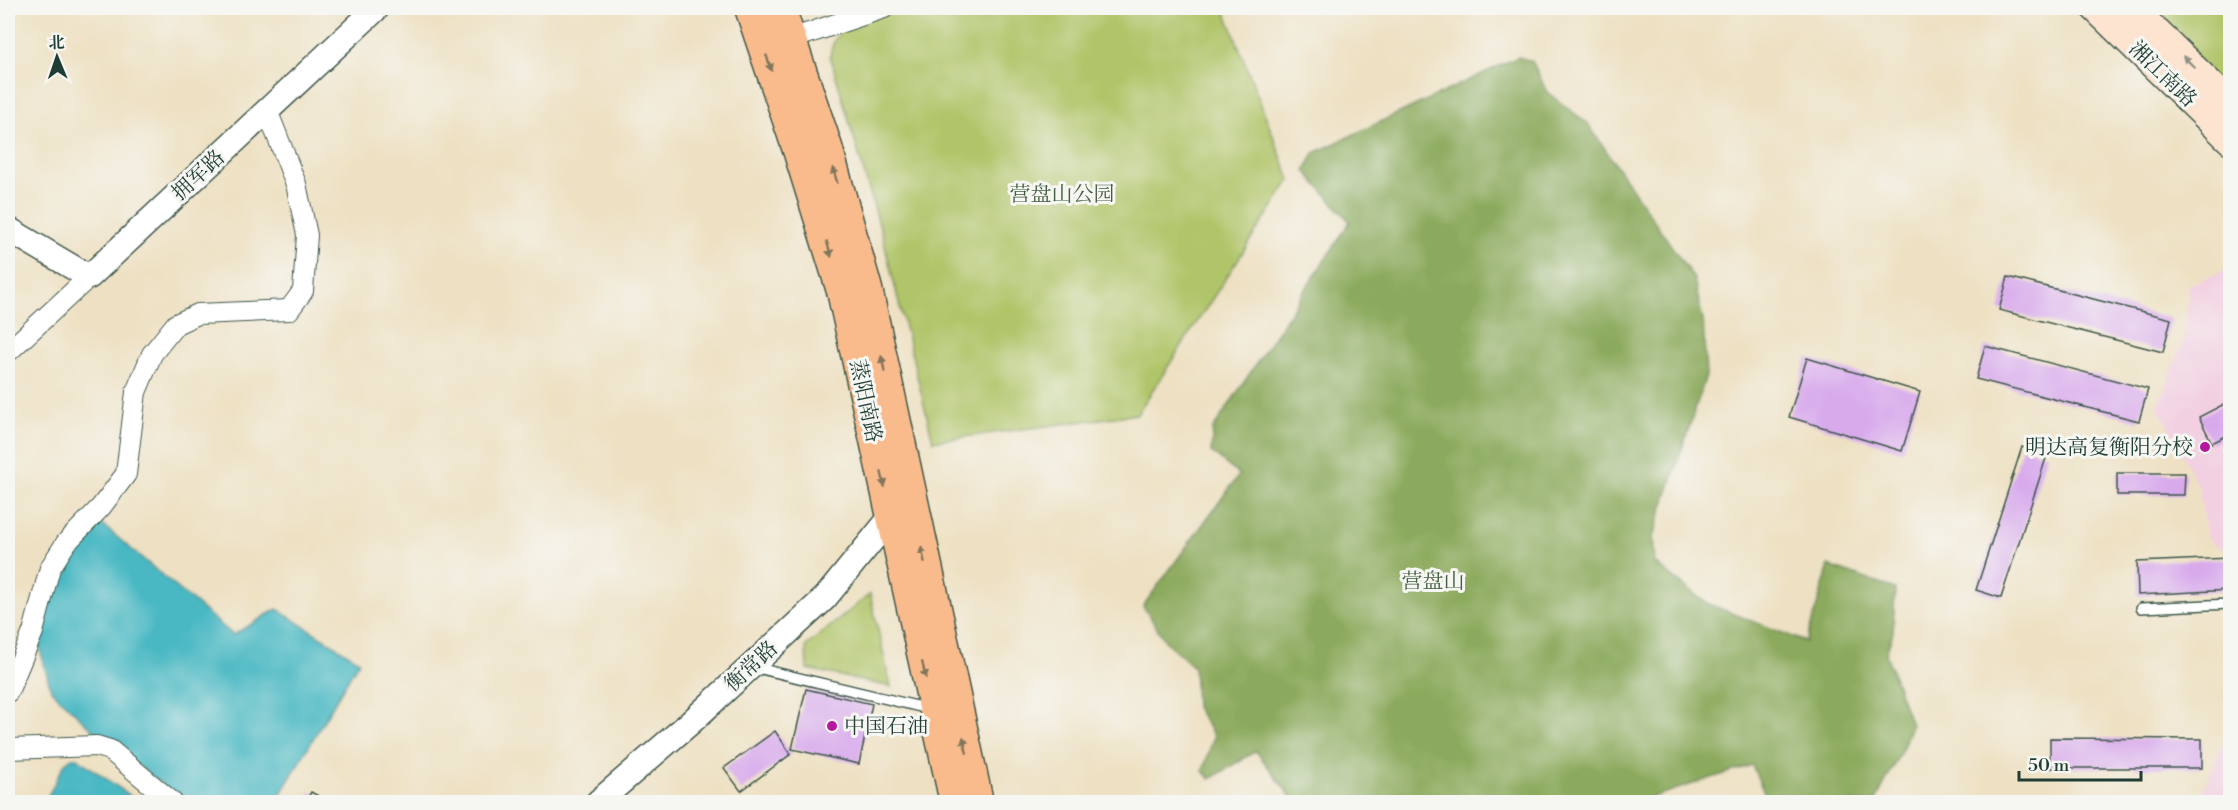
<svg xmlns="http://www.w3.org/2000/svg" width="2238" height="810" font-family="'Libre Bodoni','Noto Serif SC',serif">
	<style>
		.built { fill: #f2cfe1 }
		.green { fill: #b0c569; stroke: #68814e; stroke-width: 1.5 }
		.forest { fill: #8caa5d; stroke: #567448; stroke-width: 1.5 }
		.water { fill: #4ab8c3; stroke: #347a7c; stroke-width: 1.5 }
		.building { fill: #d8aaec }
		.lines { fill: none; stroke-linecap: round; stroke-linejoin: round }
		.service-casing { stroke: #3e5649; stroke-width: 12 }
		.minor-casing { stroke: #3e5649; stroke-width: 22 }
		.tertiary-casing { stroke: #3e5649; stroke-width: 27 }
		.secondary-casing { stroke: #3e5649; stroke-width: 30 }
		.primary-casing { stroke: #3e5649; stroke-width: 33 }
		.service { stroke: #fff; stroke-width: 9 }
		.minor { stroke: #fff; stroke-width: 20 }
		.tertiary { stroke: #fff; stroke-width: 24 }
		.secondary { stroke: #fde4d1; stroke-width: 27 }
		.primary { stroke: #fabb8c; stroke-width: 30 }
		.oneway { fill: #8e9082 }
		.oneway2 { fill: #82765c }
		.poi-dot { fill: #b5179e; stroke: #f6f6f2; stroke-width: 2 }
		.labels { text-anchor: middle; stroke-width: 6; stroke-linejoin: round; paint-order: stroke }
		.street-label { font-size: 21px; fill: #1f3d34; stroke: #f6f6f2 }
		.park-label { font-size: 21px; fill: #435f41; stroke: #f6f6f2 }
		.poi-label { font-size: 21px; fill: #1f3d34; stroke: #f6f6f2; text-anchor: end }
	</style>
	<rect width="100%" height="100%" fill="#f6f6f2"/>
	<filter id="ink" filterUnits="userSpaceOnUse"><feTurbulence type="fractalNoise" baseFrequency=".0167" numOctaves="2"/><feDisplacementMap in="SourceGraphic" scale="12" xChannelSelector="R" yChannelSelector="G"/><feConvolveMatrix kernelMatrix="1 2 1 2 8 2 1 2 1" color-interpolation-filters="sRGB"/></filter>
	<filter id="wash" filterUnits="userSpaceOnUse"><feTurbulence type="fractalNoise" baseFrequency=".008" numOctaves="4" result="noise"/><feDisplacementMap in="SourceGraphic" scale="24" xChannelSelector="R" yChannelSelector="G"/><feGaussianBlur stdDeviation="1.35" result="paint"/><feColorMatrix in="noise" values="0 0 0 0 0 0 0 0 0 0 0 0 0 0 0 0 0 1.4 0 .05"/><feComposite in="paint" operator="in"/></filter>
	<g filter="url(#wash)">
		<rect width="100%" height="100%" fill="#eee1c3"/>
		<g class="built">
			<polygon points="2230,268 2230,545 2220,549 2207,537 2199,489 2158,406 2184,340 2189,285"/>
			<polygon points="2230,727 2230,802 2198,802"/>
		</g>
		<g class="green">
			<path d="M 899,8 L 1224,8 L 1290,180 L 1137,414 L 933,441 L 882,234 L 830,56 C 835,18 868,18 899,8 Z"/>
			<polygon points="2140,8 2230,8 2230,95"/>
			<polygon points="870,594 891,687 807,669 806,646"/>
		</g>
		<polygon class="forest" points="1518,57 1532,61 1547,92 1588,124 1694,279 1703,320 1706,376 1653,537 1655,563 1706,603 1806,642 1829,566 1895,589 1893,632 1886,654 1911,725 1903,747 1875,802 1768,802 1752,765 1637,802 1295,802 1256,751 1210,779 1203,771 1214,736 1196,707 1194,667 1166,642 1143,606 1239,475 1211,452 1213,429 1350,222 1305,171 1314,153"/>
		<g class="water">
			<polygon points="97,520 233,635 277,609 359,661 276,802 185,802 98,735 51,690 36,635 55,565"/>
			<polygon points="72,758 77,758 139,802 45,802 65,763"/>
		</g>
		<g id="blocks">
			<g class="building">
				<polygon points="2008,277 2171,319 2163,352 1999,310"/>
				<polygon points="1985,346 2148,389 2139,421 1976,379"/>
				<polygon points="1807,358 1920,392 1902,451 1789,417"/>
				<polygon points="2230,401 2230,434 2212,443 2199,417"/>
				<polygon points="2022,447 2047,455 2001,598 1976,590"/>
				<polygon points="2117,473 2185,473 2184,495 2117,495"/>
				<polygon points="2230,558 2230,590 2138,595 2137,562"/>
				<polygon points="806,689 872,704 859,764 792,749"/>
				<polygon points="775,731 791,754 741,791 724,768"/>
				<polygon points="2050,738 2202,739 2202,768 2050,768"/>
				<polygon points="311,792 329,802 305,802"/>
			</g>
		</g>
	</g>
	<g filter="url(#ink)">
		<use href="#blocks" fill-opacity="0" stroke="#3e5649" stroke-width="1.5"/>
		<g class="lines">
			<g class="service-casing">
				<g id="service">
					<polyline points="2141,608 2230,604"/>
					<polyline points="753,667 929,709"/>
				</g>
			</g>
			<g class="minor-casing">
				<g id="minor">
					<polyline points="791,39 884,8"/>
					<polyline points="8,352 89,277"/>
					<polyline points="8,692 33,632 50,568 66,543 101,507 126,474 136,392 152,354 176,324 198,314 289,310 303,291 307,235 296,184 267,110"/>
					<polyline points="8,749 97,746 110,750 172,802"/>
				</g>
			</g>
			<g class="tertiary-casing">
				<g id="tertiary">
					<polyline points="8,229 89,277 377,8"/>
					<polyline points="598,802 691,722 825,598 891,517"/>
				</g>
			</g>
			<g class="secondary-casing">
				<g id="secondary">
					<polyline points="2095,8 2230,140"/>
					<polyline points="2132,8 2230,103"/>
				</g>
			</g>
			<g class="primary-casing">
				<g id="primary">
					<polyline points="750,8 799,153 842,291 955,802"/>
					<polyline points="780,8 827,147 867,289 978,802"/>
				</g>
			</g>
			<use href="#service" class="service"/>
			<use href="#minor" class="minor"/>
			<use href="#tertiary" class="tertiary"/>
			<use href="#secondary" class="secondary"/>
			<use href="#primary" class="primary"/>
		</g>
		<defs><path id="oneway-solid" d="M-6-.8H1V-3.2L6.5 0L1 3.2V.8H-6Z" transform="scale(1.5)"/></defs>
		<use class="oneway" href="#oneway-solid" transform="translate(2189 62) rotate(-136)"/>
		<g class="oneway2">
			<use href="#oneway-solid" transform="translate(769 63) rotate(71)"/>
			<use href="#oneway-solid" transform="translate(835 175) rotate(-106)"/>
			<use href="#oneway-solid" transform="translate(829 249) rotate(73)"/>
			<use href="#oneway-solid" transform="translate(883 364) rotate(-102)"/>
			<use href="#oneway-solid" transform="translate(883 479) rotate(78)"/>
			<use href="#oneway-solid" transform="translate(923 555) rotate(-102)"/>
			<use href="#oneway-solid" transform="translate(924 670) rotate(77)"/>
			<use href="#oneway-solid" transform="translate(965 745) rotate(-103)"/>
		</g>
	</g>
	<g class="poi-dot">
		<circle cx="2205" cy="447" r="6"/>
		<circle cx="832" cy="726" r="6"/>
	</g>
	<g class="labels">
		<g class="street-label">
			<text transform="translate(2163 74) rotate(44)" y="7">湘江南路</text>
			<text transform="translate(198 175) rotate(-43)" y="7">拥军路</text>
			<text transform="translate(866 401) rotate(78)" y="7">蒸阳南路</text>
			<text transform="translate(751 666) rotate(-43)" y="7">衡常路</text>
		</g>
		<g class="park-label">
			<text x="1062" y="201">营盘山公园</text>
			<text x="1433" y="588">营盘山</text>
		</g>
		<g class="poi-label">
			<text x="2193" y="454">明达高复衡阳分校</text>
			<text x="844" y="733" text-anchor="start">中国石油</text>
		</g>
	</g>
	<rect width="2238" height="810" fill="none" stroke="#f6f6f2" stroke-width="30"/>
	<g transform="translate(57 57) rotate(358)" stroke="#f6f6f2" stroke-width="4.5" paint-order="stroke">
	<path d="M0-4.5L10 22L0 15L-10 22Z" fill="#1f3d34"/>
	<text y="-9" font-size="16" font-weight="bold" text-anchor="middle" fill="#1f3d34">北</text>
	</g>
	<path d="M2019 771v9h122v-9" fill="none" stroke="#1f3d34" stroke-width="3"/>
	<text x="2028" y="771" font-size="18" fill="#1f3d34" stroke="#f6f6f2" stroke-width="4.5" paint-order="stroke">50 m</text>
</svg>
